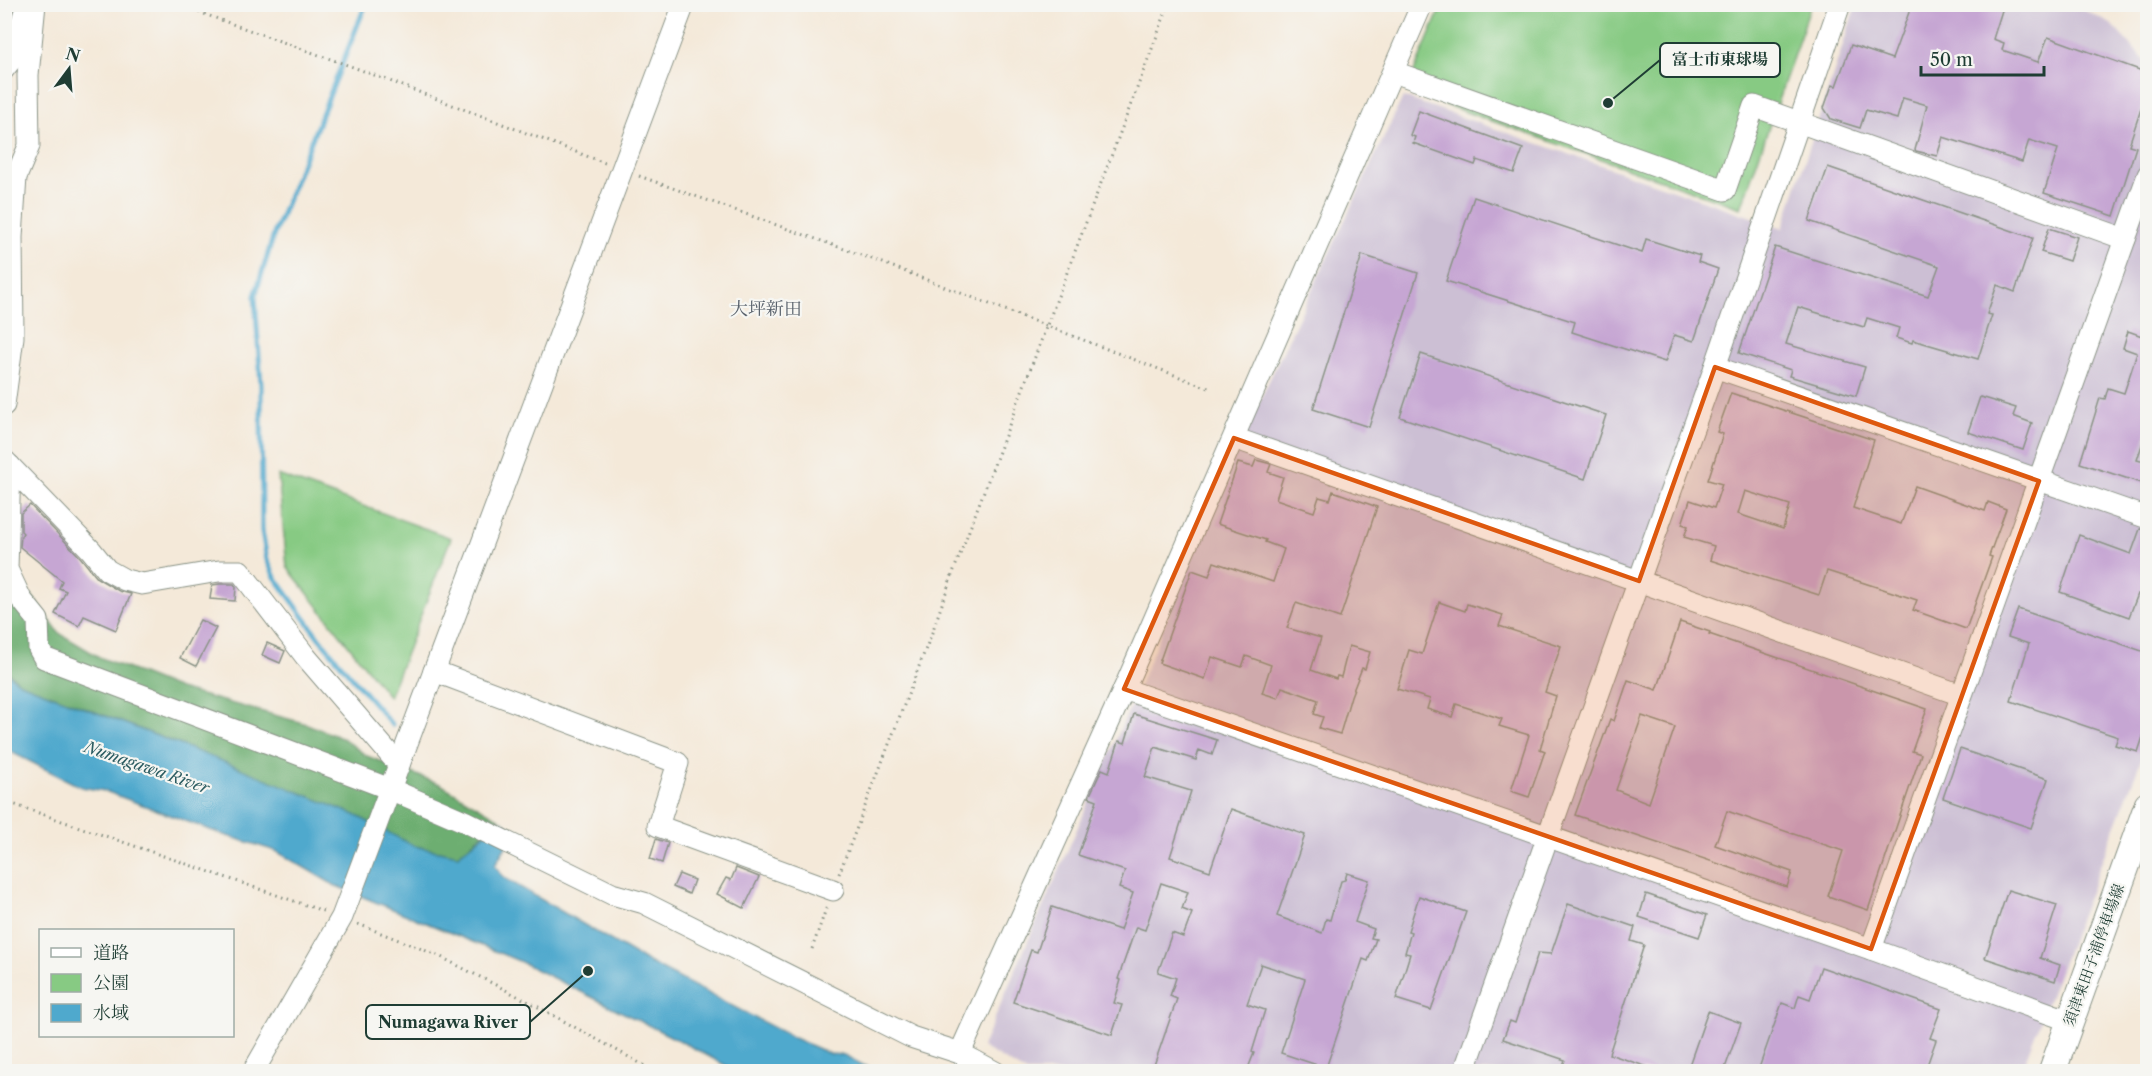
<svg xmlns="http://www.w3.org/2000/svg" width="2152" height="1076" font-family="'Libre Caslon Text','Noto Serif JP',serif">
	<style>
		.industrial { fill: #ccbfd4 }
		.green { fill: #87ca83; stroke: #53845c; stroke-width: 1.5 }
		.forest { fill: #6dae71; stroke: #467652; stroke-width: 1.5 }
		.water { fill: #4fa9cd; stroke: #377380; stroke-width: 1.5 }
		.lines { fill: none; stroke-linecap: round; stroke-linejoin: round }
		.stream { stroke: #4fa9cd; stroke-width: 5 }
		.building { fill: #c6a6d3; fill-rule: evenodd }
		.minor-casing { stroke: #8a9386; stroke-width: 23 }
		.major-casing { stroke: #8a9386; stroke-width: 29 }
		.path { stroke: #8a9386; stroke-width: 3; stroke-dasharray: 1.5 4.5; stroke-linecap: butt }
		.minor { stroke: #fff; stroke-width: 21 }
		.major { stroke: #fff; stroke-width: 27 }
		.marked { fill: #de580e; fill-opacity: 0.2; stroke: #de580e; stroke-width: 4.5; stroke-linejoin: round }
		.labels { text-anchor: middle; stroke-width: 4.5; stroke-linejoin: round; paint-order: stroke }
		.street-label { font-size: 15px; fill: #1f3d34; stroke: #f6f6f2 }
		.water-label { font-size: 16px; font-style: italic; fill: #2d5d62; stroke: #f6f6f2 }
		.quarter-label { font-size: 18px; fill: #59626c; stroke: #f6f6f2 }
		.leader { fill: none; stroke: #1f3d34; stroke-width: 2 }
		.callout-dot { fill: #1f3d34; stroke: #f6f6f2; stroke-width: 2 }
		.callout { fill: #f6f6f2; stroke: #1f3d34; stroke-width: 2 }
		.callout-label { font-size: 16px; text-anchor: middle; font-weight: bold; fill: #1f3d34 }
	</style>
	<rect width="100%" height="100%" fill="#f6f6f2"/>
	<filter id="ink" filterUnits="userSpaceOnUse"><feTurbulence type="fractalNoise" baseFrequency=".0167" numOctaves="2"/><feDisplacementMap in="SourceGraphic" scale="12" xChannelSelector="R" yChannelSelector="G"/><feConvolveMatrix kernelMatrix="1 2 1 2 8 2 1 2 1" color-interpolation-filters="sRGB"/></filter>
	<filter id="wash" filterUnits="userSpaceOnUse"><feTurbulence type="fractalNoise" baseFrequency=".008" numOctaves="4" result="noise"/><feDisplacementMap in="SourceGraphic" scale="24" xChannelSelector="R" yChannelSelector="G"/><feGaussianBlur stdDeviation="1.35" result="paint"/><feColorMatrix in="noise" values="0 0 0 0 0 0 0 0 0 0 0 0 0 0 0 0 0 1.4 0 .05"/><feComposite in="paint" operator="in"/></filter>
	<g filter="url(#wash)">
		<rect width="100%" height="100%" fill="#f4e9d9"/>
		<polygon class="industrial" points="1856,5 2074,5 2111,24 2147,63 2147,744 2021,1071 1025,1072 982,1047 1131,705 1237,449 1403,97 1783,228"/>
		<g class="green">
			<polygon points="1442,5 1811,5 1741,208 1406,91"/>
			<polygon points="278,475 451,538 389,697 287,567"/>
		</g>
		<polygon class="forest" points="4,559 59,633 99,657 179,689 307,724 344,739 367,756 440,784 500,819 458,855 414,846 349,813 184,746 20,683 5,669"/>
		<polygon class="water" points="4,671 20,683 227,763 355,815 414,846 458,855 502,821 515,831 495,865 503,877 644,960 794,1038 830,1054 844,1055 874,1071 736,1071 682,1042 519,961 334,885 276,851 221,834 105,791 81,787 5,749"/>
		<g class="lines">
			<polyline class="stream" points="366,4 274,234 255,296 261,385 262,531 267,560 275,577 319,638 392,725"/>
		</g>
		<g id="blocks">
			<g class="building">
				<polygon points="1912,4 2004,4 1993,39 2004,43 2002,50 2038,62 2048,37 2148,73 2148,88 2129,145 2136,147 2114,216 2044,193 2058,149 2029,140 2022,162 1943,137 1937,156 1916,151 1915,150 1927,105 1903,98 1897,119 1866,110 1860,128 1831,119 1824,108 1832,85 1836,86 1851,45 1892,59"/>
				<polygon points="1419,111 1523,149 1514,173 1477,160 1475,165 1413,143 1415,137 1410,135"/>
				<polygon points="1828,167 2033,238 2015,292 1997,285 1987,314 1992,315 1978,359 1913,340 1912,343 1896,338 1899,328 1867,318 1864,327 1798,307 1786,344 1865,367 1856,396 1789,376 1791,370 1739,353 1775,247 1928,296 1939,266 1809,221"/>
				<polygon points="1474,197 1642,253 1646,239 1700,256 1698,262 1718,269 1694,341 1674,335 1665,362 1572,332 1575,322 1446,281"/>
				<polygon points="2049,228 2077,237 2069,261 2041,252"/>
				<polygon points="1362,255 1418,273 1369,427 1313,409"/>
				<polygon points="2145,328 2148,329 2148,427 2137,460 2148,463 2148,473 2144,484 2080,463 2100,398 2105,399 2108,388 2124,393 2137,353 2123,348 2128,331 2142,336"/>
				<polygon points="1421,354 1606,415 1585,479 1400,417"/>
				<path d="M 1731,393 L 1874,440 L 1853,508 L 1901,524 L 1915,486 L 1985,511 L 1988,502 L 2006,509 L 1989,556 L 1992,557 L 1966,629 L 1913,610 L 1917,600 L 1827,571 L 1819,595 L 1710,560 L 1714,546 L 1684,537 L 1688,526 L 1682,524 L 1690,500 L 1714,508 L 1722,484 L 1708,480 L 1723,434 L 1717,432 ZM 1745,491 L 1790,505 L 1783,529 L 1738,514 Z"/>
				<polygon points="1980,397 2016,408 2013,416 2032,423 2023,450 1968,432"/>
				<polygon points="1256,460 1271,464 1268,472 1283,477 1276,499 1314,512 1319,497 1330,500 1333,491 1377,507 1340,618 1296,603 1287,628 1321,638 1311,670 1336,679 1337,676 1341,677 1349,646 1370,652 1365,669 1362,668 1351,696 1340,734 1319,728 1323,717 1314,714 1318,700 1282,687 1278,698 1262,693 1271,665 1246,656 1242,667 1212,657 1205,679 1159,663 1192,570 1209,576 1214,562 1273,582 1284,549 1265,542 1266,540 1217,524 1238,463 1253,467"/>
				<polygon points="30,505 81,558 97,578 119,591 131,594 116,630 84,616 79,626 55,614 66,591 59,588 62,581 20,547 21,536 23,533 21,531 21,513"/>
				<polygon points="2140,529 2148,530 2148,597 2138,594 2129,617 2060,592 2079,535 2131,554"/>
				<polygon points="220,584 234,584 236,587 235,601 210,599 212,585"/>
				<polygon points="1439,602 1465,611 1467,604 1503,615 1499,626 1561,646 1545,692 1556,696 1540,749 1545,751 1529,797 1511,791 1529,735 1499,726 1502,719 1456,704 1452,717 1427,709 1430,699 1397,689 1409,650 1422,654"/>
				<polygon points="2018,609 2148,653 2148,722 2138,752 2115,745 2118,737 2011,701 2029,644 2008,637"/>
				<polygon points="200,620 216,628 196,666 180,658"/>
				<path d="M 1680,622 L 1710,632 L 1709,634 L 1927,709 L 1912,751 L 1921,754 L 1868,910 L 1828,896 L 1843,851 L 1727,811 L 1715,845 L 1792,872 L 1787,887 L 1575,815 L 1610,719 L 1614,721 L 1628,680 L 1657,690 ZM 1642,716 L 1675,727 L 1649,803 L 1616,790 Z"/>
				<polygon points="267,643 285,651 280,663 262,655"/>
				<polygon points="1134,714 1217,740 1212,755 1199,750 1196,760 1155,747 1145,777 1191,791 1170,857 1210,871 1231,809 1305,835 1277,916 1322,933 1326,919 1330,920 1341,881 1345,880 1347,873 1369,880 1355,922 1374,929 1371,938 1376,939 1368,961 1363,959 1326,1068 1281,1053 1305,979 1261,964 1247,1004 1265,1010 1252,1052 1254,1053 1247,1071 1152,1071 1177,999 1170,996 1176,978 1158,972 1172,933 1183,937 1192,913 1182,909 1188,892 1161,883 1145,930 1136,927 1118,979 1121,980 1114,1003 1122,1005 1112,1035 1013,1002 1031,950 1037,952 1052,907 1120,930 1133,893 1119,888 1125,871 1078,855 1097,800 1089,797 1090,795 1102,769 1109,772 1119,741 1125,743"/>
				<polygon points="1960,749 2048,779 2031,828 1943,798"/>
				<polygon points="656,839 668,843 662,863 650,859"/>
				<polygon points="736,868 759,877 744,908 717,894 726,878 731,880"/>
				<polygon points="679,874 694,880 689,894 673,887"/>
				<polygon points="2008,890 2057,905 2040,958 2060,965 2055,981 1985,958"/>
				<polygon points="1646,894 1707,915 1699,937 1639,917"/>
				<polygon points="1419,896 1466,912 1431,1010 1396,999 1410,954 1405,953 1411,932 1408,931"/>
				<polygon points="1568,904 1635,927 1631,941 1644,945 1609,1054 1654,1069 1654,1071 1561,1071 1565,1060 1503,1039 1510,1021 1515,1023 1538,953 1551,954"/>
				<polygon points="1821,967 1941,1009 1930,1038 1936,1040 1925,1071 1758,1071 1782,1003 1795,1008 1799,995 1810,999"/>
				<polygon points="1708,1011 1741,1023 1724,1071 1687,1071"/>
			</g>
		</g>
	</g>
	<g filter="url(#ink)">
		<use href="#blocks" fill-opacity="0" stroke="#8a9386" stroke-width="1.5"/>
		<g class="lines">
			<g class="minor-casing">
				<g id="minor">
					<polyline points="4,69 12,59 24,14"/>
					<polyline points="1394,72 1725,190 1754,106 2125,239"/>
					<polyline points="1715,367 2148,518"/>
					<polyline points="4,405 13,337 12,237 16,177 29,146 28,75 35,4"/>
					<polyline points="1234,438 1961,695"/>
					<polyline points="5,461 91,550 107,570 125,580 142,584 219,571 240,571 306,657 399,765"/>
					<polyline points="10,466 7,569 21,599 38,620 39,649 44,658 390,789 466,822 612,894 644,903 911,1037 960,1053 995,1072"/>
					<polyline points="434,671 678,763 658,826 833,890"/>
					<polyline points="1124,689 1871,949 2070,1021"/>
					<polyline points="1871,949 2148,175"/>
					<polyline points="960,1053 1124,689 1422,4"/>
					<polyline points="253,1072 342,917 684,4"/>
					<polyline points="1464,1072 1715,367 1840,4"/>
				</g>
			</g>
			<g class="major-casing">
				<polyline id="major" points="2052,1072 2148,805"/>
			</g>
			<g class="path">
				<polyline points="176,4 353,67 605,163"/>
				<polyline points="639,176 875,260 1211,389"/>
				<polyline points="4,801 323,911"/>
				<polyline points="839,874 933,630 951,578 1169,4"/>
				<polyline points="358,924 437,955 531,1003 656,1072"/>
				<polyline points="812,949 827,906"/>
			</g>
			<use href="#minor" class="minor"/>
			<use href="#major" class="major"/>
		</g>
	</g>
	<path class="marked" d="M 1715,367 L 2039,481 L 1871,949 L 1124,689 L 1234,438 L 1639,581 Z"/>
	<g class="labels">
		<g class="street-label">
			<text transform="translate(2094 955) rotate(-70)" y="5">須津東田子浦停車場線</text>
		</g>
		<g class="water-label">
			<text transform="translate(147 767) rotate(19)" y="6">Numagawa River</text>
		</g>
		<g class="quarter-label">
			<text x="766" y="315">大坪新田</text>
		</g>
	</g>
	<path class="leader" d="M1608 103L1660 60M588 971L530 1022"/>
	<g class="callout-dot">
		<circle cx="1608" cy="103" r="6"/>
		<circle cx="588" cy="971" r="6"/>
	</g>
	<g class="callout">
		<rect x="1660" y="43" width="120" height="34" rx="6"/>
		<rect x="366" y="1005" width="164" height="34" rx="6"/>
	</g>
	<g class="callout-label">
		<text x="1720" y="65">富士市東球場</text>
		<text x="448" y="1028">Numagawa River</text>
	</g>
	<rect width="2152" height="1076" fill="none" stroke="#f6f6f2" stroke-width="24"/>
	<rect x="39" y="929" width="195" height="108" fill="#f6f6f2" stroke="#a0aca6" stroke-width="1.5"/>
	<rect x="51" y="948" width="30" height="9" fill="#ffffff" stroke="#a0aca6" stroke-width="1.5"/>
	<text x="93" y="959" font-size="18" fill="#1f3d34">道路</text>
	<rect x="51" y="974" width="30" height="18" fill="#87ca83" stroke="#a0aca6" stroke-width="1.5"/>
	<text x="93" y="989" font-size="18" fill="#1f3d34">公園</text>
	<rect x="51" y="1004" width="30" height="18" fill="#4fa9cd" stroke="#a0aca6" stroke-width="1.5"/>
	<text x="93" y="1019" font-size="18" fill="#1f3d34">水域</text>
	<g transform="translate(69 69) rotate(16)" stroke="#f6f6f2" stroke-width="4.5" paint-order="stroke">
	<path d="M0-4.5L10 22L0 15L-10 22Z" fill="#1f3d34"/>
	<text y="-9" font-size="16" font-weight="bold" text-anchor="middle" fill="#1f3d34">N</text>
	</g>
	<path d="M1921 66v9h123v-9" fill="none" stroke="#1f3d34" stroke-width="3"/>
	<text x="1930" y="66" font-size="18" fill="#1f3d34" stroke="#f6f6f2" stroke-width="4.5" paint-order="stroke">50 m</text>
</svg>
